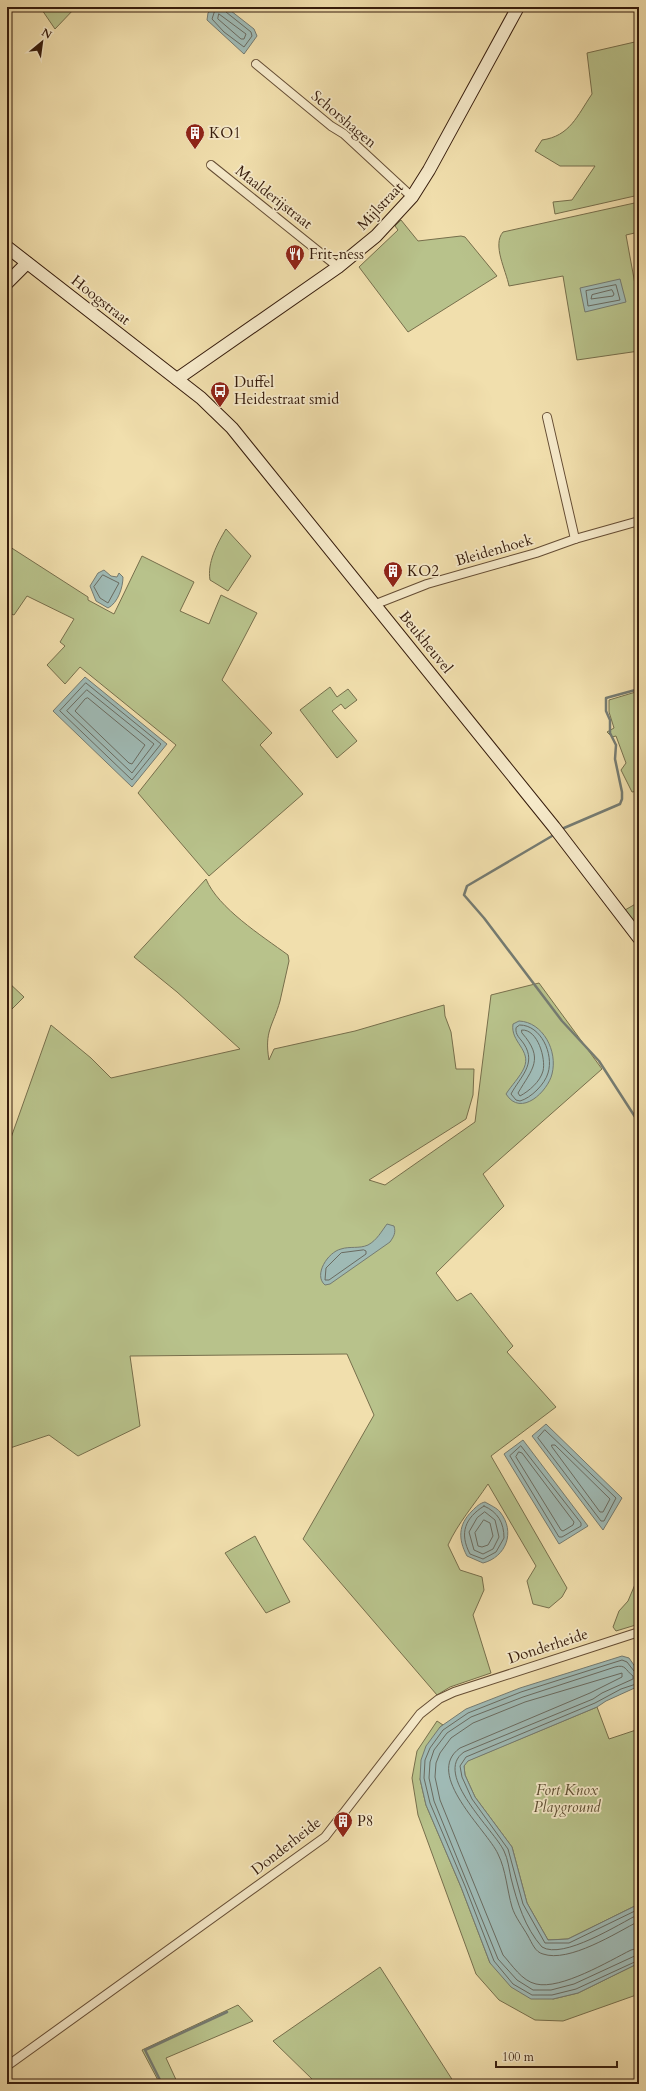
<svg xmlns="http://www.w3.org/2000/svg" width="646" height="2091" font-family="Cardo,serif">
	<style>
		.green { fill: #b8c28b; stroke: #776f4c }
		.water { fill: #9fbab5; stroke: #757b71 }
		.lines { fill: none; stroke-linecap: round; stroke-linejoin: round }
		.shore { stroke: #6a6b60; stroke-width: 1 }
		.stream { stroke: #757b71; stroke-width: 2.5 }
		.street-casing { stroke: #654d34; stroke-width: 10 }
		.secondary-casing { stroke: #361c0c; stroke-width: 14 }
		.street { stroke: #f6eaca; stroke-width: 8 }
		.secondary { stroke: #f6eaca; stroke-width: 12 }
		.labels { text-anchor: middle; stroke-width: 3.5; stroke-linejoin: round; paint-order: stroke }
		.street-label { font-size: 15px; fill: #361c0c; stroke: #f6eaca }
		.poi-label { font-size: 15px; fill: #361c0c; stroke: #f6eaca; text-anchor: start }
		.park-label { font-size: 15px; font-style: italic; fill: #5d4e32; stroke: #f6eaca }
	</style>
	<rect width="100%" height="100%" fill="#f1dfad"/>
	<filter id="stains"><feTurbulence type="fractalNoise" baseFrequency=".005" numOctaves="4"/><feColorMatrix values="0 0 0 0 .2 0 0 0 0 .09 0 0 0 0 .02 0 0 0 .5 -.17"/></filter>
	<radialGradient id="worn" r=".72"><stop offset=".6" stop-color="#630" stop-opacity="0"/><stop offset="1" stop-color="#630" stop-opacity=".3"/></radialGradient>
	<g class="green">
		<polygon points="40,7 76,7 55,29"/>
		<path d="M 639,41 L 639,195 L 555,214 L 553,202 L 572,200 L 595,166 L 560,166 L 535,151 L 542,140 C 570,136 577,116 592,94 L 587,53 Z"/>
		<path d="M 639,202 L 639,232 L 626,235 L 639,306 L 639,351 L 577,360 L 563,276 L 509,286 C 506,270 492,245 503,232 Z"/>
		<polygon points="401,220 418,241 461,236 465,237 497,276 408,332 359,267 398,230 395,226"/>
		<path d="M 226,529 L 251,556 L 228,591 L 210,580 C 207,563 217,544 226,529 Z"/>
		<polygon points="7,545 88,597 88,600 114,614 142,556 194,582 180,611 209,624 221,595 257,613 222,680 272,733 260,745 303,794 209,876 138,793 176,745 80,667 65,684 47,665 65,646 60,642 74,619 27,596 14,615 7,612"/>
		<polygon points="330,687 337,697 348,689 357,700 345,709 341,704 332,711 357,741 337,758 300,710"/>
		<polygon points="639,691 639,791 632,792 621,770 626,763 616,736 612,737 607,732 614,728 609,712 609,700"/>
		<path d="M 206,879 C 218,908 262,936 288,955 L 289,961 C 286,974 283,988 280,1001 C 273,1026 264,1031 269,1060 L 274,1049 L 355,1031 L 444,1005 L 445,1016 L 451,1032 L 456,1069 L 474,1069 L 473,1095 L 466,1119 L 369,1180 L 385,1185 L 475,1122 L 491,995 L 539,983 L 602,1069 L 483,1174 L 504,1206 L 436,1273 L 457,1301 L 471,1293 L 513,1346 L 507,1352 L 556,1407 L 491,1456 L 567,1588 L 562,1597 L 549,1608 L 533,1604 L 527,1581 L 536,1566 L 488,1484 C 474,1505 458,1523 448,1545 L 460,1570 L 482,1577 L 484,1590 L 473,1615 L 491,1673 L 450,1687 L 437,1695 L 303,1539 L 374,1415 L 347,1354 L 130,1356 L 140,1426 L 78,1456 L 49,1435 L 7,1449 L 7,1149 L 51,1025 L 91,1058 L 111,1078 L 240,1049 L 177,992 L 134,957 Z"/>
		<polygon points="639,902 639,929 625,910"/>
		<polygon points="7,981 24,997 10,1011 7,1008"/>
		<polygon points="255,1536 290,1602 266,1613 225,1553"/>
		<polygon points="639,1575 639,1624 616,1631 613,1627 619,1611 628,1601"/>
		<polygon points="597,1707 609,1739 639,1729 639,1904 568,1939 548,1940 527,1903 512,1847 475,1797 465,1775 464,1766 467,1761"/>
		<polygon points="437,1721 443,1725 440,1727 420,1779 426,1805 461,1887 490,1963 553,1999 578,1993 639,1963 639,1994 563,2021 535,2020 499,2000 476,1974 418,1815 412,1778 417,1751"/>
		<polygon points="380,1967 455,2084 304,2084 313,2080 273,2041"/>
		<polygon points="238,2005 253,2021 166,2058 178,2084 160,2084 142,2050"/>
	</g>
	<g class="water">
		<polygon points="213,7 226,7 254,29 257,36 244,54 207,20 208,13"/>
		<polygon points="620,279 626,302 585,312 580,288"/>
		<path d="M 104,570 L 111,576 L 117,577 L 119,573 L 123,577 C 123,587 118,603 108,608 L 96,601 L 90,586 L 98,573 Z"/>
		<polygon points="85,677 167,744 132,787 53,711"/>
		<path d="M 519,1021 C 543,1022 558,1051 552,1074 C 548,1091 521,1118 506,1094 C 511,1086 520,1077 524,1068 C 532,1050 510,1042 513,1024 Z"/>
		<path d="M 387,1224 L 394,1226 C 396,1233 394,1236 390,1242 L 330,1284 L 325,1285 C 313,1275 328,1252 341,1249 C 350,1246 359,1249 368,1245 C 377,1240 381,1232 387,1224 Z"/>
		<polygon points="546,1424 622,1498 603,1530 532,1436"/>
		<polygon points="523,1440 588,1526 559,1544 504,1454"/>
		<path d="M 485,1502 C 490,1505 497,1508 500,1512 C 516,1532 506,1557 483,1563 L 467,1556 C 458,1539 458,1525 472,1511 C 476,1507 480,1503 485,1502 Z"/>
		<polygon points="622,1656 629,1658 636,1668 639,1667 639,1686 606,1701 597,1707 468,1761 464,1766 465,1775 475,1797 512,1847 527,1903 548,1940 568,1939 639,1904 639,1963 578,1993 553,1999 531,1999 511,1987 490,1963 461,1887 426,1805 420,1779 421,1760 426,1746 440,1727 466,1709 520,1688"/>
	</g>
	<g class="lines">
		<g class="shore">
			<polyline points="216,7 212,19 224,32 244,47 252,36 251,32 226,12 224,7"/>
			<polygon points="219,14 246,34 244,39 241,39 218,19"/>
			<polygon points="616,285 620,300 588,306 586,291"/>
			<polygon points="612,290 614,294 613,296 591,299 592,295"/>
			<polygon points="103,575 119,583 108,603 100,598 94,587"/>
			<polygon points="86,683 161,744 132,780 60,711"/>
			<polygon points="87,690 154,744 132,773 67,711"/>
			<polygon points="88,698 145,745 132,764 129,763 75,711 85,699"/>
			<path d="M 520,1025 C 541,1025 554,1054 548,1073 C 545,1084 531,1098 520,1101 L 516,1100 L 511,1094 C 520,1077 537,1064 524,1044 C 520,1038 515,1035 516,1028 Z"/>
			<path d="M 522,1030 C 538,1029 546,1059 543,1071 C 540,1082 529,1091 520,1096 L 518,1093 C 532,1069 545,1059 522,1033 Z"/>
			<polygon points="364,1250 366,1251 366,1254 329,1280 325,1280 326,1268 341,1253"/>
			<polygon points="545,1430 616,1498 604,1521 601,1521 538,1438"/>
			<polygon points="552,1445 555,1445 610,1499 603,1512 600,1512 552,1447"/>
			<polygon points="521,1446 581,1523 581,1526 562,1537 559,1537 510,1456"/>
			<polygon points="519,1452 522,1453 574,1522 573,1525 563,1531 561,1530 516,1457"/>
			<path d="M 484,1506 C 498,1512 504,1523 504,1538 L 496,1552 L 483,1559 L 470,1554 C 459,1533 465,1518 484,1506 Z"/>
			<polygon points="485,1512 495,1520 499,1537 493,1549 483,1554 474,1550 469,1532 477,1518"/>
			<polygon points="484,1520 490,1523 493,1536 488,1545 482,1547 478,1546 475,1533"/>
			<polyline points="639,1671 634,1671 627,1662 622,1660 521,1692 468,1713 443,1730 430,1748 425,1760 424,1778 430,1803 465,1886 494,1961 513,1984 532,1995 552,1995 576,1989 639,1960"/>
			<polyline points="639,1683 621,1689 595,1703 466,1757 460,1766 462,1777 472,1799 508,1849 523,1904 545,1943 569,1943 639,1909"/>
			<path d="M 639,1914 C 619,1924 563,1960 542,1947 C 525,1928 517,1902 511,1878 C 509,1869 508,1859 504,1851 C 495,1831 432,1774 464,1752 L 593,1699 L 602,1693 L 633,1679 L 633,1676 C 625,1670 626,1664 615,1667 L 523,1697 L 471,1717 L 447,1733 L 434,1750 L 430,1762 L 429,1778 L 434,1801 L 498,1959 L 517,1980 L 533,1990 L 551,1990 L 574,1984 L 639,1954"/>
			<path d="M 639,1921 C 616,1933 569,1963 543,1954 C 535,1952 532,1943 528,1936 C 523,1927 515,1917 512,1907 C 507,1890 506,1870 498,1854 C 487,1830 423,1774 460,1748 L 590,1693 L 622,1677 L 622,1673 L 525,1702 L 473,1723 L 451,1738 L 440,1753 L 436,1763 L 435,1777 L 440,1800 L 503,1955 C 512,1965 522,1981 536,1984 C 561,1990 609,1961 631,1950 L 639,1948"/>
		</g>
		<g class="stream">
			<polyline points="564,828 620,804 622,799 622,792 615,759 616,745 610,733 610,720 606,711 606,698 639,689"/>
			<polyline points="552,836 467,886 464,895 484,918 562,1021 599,1061 639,1123"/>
			<polyline points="162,2084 145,2050 227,2012"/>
		</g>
		<g class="street-casing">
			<g id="street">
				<polyline points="256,64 331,126 344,134 412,197"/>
				<polyline points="211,165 338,267"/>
				<polyline points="547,417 575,539"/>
				<polyline points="376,604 427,584 536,553 575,539 639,521"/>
				<polyline points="7,2066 325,1837 420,1714 439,1699 454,1692 639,1632"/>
			</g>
		</g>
		<g class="secondary-casing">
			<g id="secondary">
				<polyline points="7,247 201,398 232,428 554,827 639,938"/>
				<polyline points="7,283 27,263"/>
				<polyline points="177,379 338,267 376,236 412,197 429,170 518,7"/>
			</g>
		</g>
		<use href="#street" class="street"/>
		<use href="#secondary" class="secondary"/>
	</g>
	<defs>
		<g id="building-pin" transform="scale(1)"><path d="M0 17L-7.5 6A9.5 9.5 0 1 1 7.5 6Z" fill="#8f2418" stroke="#f6eaca"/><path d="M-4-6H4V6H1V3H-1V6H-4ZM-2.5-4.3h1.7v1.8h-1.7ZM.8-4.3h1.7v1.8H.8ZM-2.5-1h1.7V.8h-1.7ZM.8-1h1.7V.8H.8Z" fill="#fff"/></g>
		<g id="restaurant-pin" transform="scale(1)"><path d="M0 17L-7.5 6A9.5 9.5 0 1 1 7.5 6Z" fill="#8f2418" stroke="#f6eaca"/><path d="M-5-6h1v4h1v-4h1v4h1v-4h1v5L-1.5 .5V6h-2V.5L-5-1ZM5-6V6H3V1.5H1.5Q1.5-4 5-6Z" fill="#fff"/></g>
		<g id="bus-pin" transform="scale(1)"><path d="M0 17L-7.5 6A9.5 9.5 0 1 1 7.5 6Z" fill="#8f2418" stroke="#f6eaca"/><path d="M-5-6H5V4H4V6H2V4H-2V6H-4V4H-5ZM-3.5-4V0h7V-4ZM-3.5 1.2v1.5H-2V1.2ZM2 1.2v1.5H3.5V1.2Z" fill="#fff"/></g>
	</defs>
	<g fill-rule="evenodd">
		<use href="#building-pin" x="195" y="133"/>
		<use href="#restaurant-pin" x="295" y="254"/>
		<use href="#bus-pin" x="220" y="391"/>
		<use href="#building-pin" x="393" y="571"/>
		<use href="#building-pin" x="343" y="1821"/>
	</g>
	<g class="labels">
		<g class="street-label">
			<text transform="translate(344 119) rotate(40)" y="5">Schorshagen</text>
			<text transform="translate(274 197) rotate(38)" y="5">Maalderijstraat</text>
			<text transform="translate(380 206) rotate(-47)" y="5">Mijlstraat</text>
			<text transform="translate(101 300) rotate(38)" y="5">Hoogstraat</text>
			<text transform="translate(494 550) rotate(-16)" y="5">Bleidenhoek</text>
			<text transform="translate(426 642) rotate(51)" y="5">Beukheuvel</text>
			<text transform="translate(548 1646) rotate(-18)" y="5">Donderheide</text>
			<text transform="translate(286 1846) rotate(-38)" y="5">Donderheide</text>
		</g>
		<g class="poi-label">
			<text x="209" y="138">KO1</text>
			<text x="309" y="259">Frit-ness</text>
			<text x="234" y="387">Duffel<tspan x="234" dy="17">Heidestraat smid</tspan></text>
			<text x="407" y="576">KO2</text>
			<text x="357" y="1826">P8</text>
		</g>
		<g class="park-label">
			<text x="567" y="1795">Fort Knox<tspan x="567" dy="17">Playground</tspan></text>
		</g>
	</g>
	<rect width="646" height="2091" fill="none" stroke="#f1dfad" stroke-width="24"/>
	<rect x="8" y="8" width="630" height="2075" fill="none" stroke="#361c0c" stroke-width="2"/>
	<rect x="12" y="12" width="622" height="2067" fill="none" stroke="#361c0c"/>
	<g transform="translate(42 42) rotate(29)" stroke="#f6eaca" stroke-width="3" paint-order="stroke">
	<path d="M0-3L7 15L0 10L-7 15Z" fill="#361c0c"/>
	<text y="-6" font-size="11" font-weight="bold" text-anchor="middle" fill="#361c0c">N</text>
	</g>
	<path d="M496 2061v6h121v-6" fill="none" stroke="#361c0c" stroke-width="2"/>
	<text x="502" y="2061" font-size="12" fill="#361c0c" stroke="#f6eaca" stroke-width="3" paint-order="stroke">100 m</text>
	<rect width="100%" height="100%" filter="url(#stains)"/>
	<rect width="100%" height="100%" fill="url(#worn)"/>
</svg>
